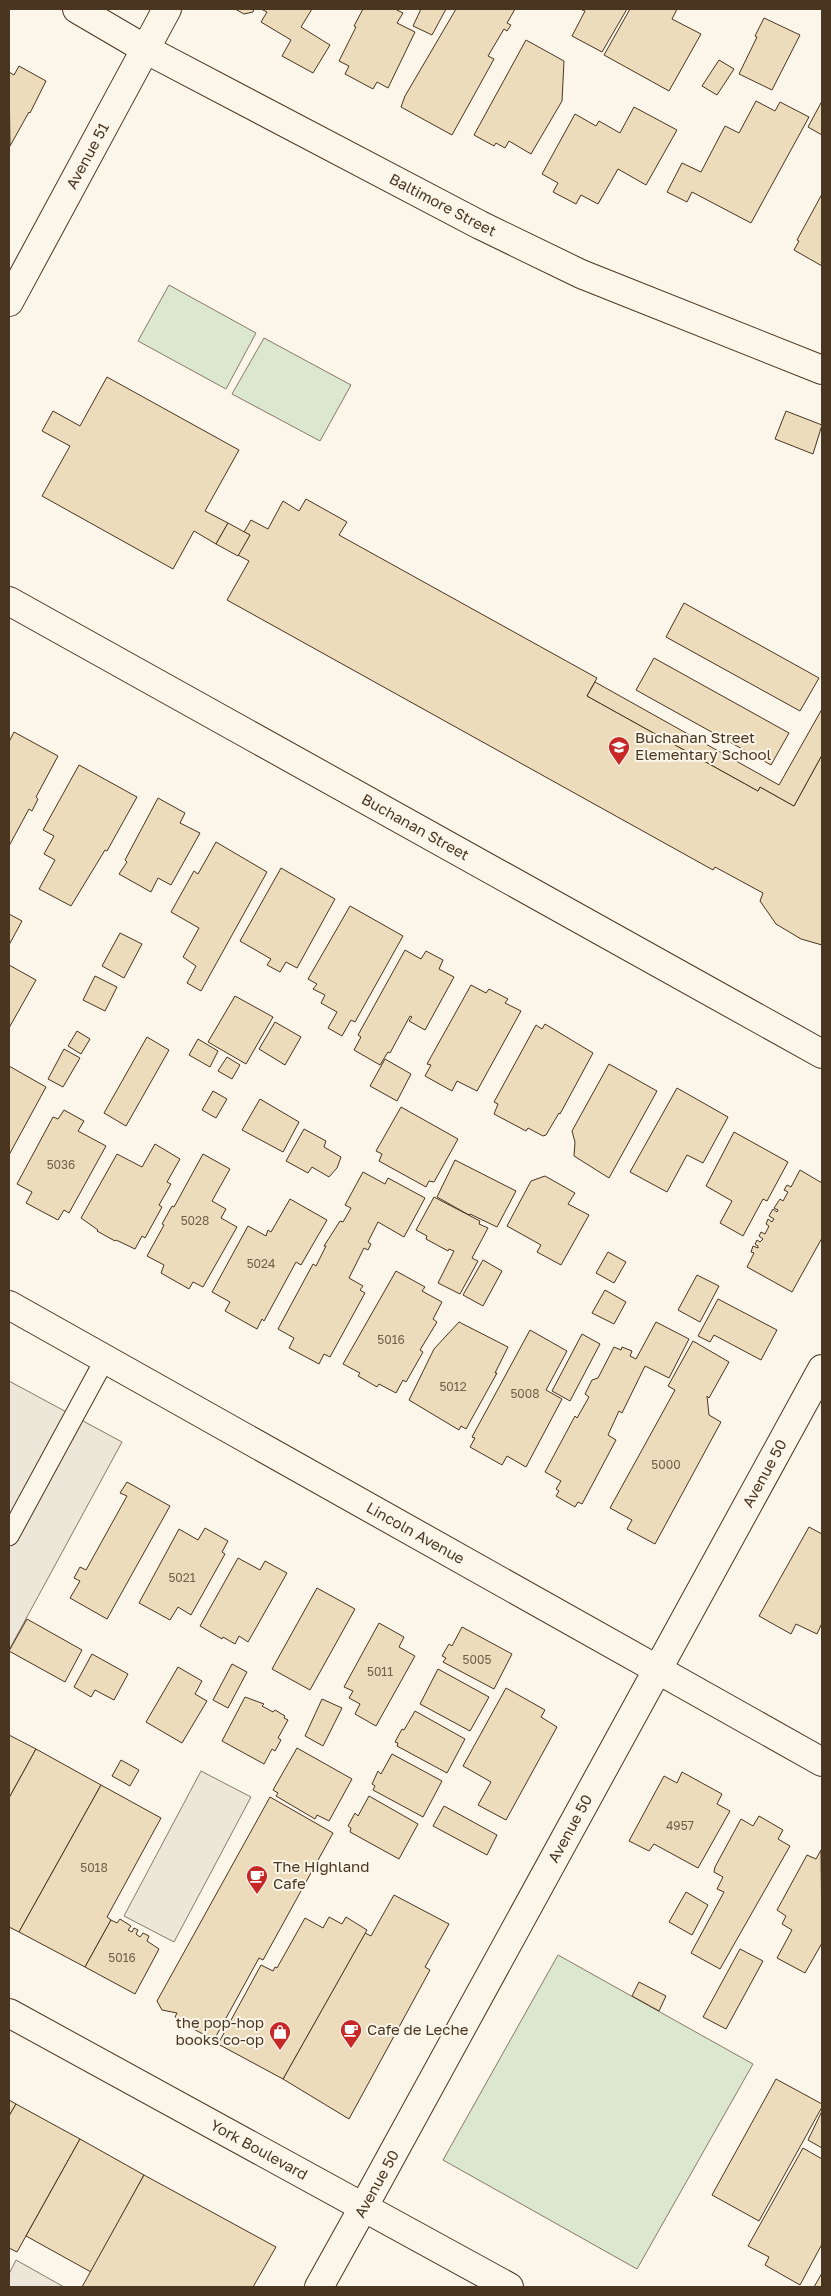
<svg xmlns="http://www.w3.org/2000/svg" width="831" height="2296" font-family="'Golos Text',sans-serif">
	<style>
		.green { fill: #dce7d0; stroke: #887966 }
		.parking { fill: #ede7d9; stroke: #887966 }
		.building { fill: #ecdcbc; stroke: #4a3520 }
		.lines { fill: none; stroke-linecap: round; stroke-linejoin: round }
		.lane-casing { stroke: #4a3520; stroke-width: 21 }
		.street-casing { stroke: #4a3520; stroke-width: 30 }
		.secondary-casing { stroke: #4a3520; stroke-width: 30 }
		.lane { stroke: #fbf6e9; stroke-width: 19 }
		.street { stroke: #fbf6e9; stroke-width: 28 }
		.secondary { stroke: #fbf6e9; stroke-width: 28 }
		.labels { text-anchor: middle; stroke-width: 4; stroke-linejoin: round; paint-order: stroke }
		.number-label { font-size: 12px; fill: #725f47 }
		.street-label { font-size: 15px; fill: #4a3520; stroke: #fbf6e9 }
		.poi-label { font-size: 15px; fill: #4a3520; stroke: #fbf6e9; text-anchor: start }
	</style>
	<rect width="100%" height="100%" fill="#fbf6e9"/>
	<g class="green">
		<polygon points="169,285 256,333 226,389 138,341"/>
		<polygon points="264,338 351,385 320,441 232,394"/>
		<polygon points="558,1955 753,2064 637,2269 443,2160"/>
	</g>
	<g class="parking">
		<polygon points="9,1381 122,1442 9,1650"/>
		<polygon points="201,1771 251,1797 174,1942 124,1916"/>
		<polygon points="16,2260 64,2287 9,2287 9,2274"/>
	</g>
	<g class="building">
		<polygon points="235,9 254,9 253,12 244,14"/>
		<polygon points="261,9 312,9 301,27 330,45 313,73 282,56 291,40 261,22 267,12"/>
		<polygon points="363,9 395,9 403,13 397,23 415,32 388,88 377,82 373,89 345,74 349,66 339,61 356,27 354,26"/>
		<polygon points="421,9 446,9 432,35 413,26"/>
		<polygon points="456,9 515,9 507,23 511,25 507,31 504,29 488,56 494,59 452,135 401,107 405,96"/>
		<polygon points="580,9 627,9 602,52 572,36 585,11"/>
		<polygon points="630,9 677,9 672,19 701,34 669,91 604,55"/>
		<polygon points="764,18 800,35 772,90 739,74 757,37 755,36"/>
		<polygon points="526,40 564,61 562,101 531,154 509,141 505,148 496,143 494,146 474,135"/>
		<polygon points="719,60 734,69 717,95 702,86"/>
		<polygon points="19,66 46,81 30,113 29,112 10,146 9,72 14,75"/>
		<polygon points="756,101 775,111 780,102 809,117 751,223 692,192 687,202 667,192 682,163 701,172 725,126 739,133"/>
		<polygon points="822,101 822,135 808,127"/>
		<polygon points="634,107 677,130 646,185 618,169 598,204 581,195 576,204 553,192 558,183 542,174 575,114 596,126 599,121 620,133"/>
		<polygon points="822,194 822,266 794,250 799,241 797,240"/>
		<polygon points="107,377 239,450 205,511 228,523 216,544 194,531 173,569 42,496 70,446 42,431 53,411 80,426"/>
		<polygon points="786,411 822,425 813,454 775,439"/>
		<polygon points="306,499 347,522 339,535 597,678 587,696 758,791 760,787 794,806 822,755 822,945 801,939 776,924 760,901 763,893 715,867 713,870 227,600 249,561 238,555 250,535 244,532 251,520 268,529 283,501 299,511"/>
		<polygon points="228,523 250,535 238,556 216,544"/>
		<polygon points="684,603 819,678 800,711 666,637"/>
		<polygon points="654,658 789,733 771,765 636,690"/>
		<polygon points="595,682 779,785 822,709 822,755 794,806 760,787 758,791 587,696"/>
		<polygon points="14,732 58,756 36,797 38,799 32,811 29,809 9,846 9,742"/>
		<polygon points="79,765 137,797 107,851 105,850 71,906 39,889 55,860 44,854 54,836 43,830"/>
		<polygon points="158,798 185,813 180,823 200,833 171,885 158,878 151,892 119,874 127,862 125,860"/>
		<polygon points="216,842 267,872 201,991 187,983 196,966 183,957 199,928 171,912 194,871 198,874"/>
		<polygon points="281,868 335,899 297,968 286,962 280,972 267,965 271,959 240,941"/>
		<polygon points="350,906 403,936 355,1022 351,1020 342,1036 328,1028 337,1012 321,1003 325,995 313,989 317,984 308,979"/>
		<polygon points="9,914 22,921 9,945"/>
		<polygon points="120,933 142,944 124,978 102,966"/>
		<polygon points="405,950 421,959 426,951 443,960 439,969 454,977 425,1030 409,1021 412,1017 410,1016 390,1053 388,1052 380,1065 354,1050 361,1037 358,1035"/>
		<polygon points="9,965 36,980 9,1028"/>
		<polygon points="95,976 117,987 105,1011 83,1000"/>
		<polygon points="471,985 486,993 489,989 508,999 505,1003 521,1011 477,1091 457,1081 452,1091 425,1076 431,1065 427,1064"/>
		<polygon points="235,996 273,1017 246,1064 208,1042"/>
		<polygon points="275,1022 301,1037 285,1065 259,1049"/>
		<polygon points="545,1024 593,1053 560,1114 559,1113 546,1135 543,1136 528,1128 526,1131 494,1114 498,1104 494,1102 536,1025 542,1029"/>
		<polygon points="77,1031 90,1039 81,1054 68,1046"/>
		<polygon points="147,1037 169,1050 126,1126 104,1113"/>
		<polygon points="198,1039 218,1051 210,1067 189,1055"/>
		<polygon points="64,1049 80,1058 63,1087 48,1079"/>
		<polygon points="227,1057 240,1065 232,1079 218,1071"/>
		<polygon points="385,1059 411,1074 397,1101 370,1086"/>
		<polygon points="609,1064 657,1091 609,1178 574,1156 575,1142 572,1131"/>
		<polygon points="9,1066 46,1087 9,1155"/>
		<polygon points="677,1088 728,1117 703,1163 687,1155 667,1192 630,1172"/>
		<polygon points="213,1091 227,1099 216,1118 202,1110"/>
		<polygon points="260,1099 299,1122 283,1152 242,1130"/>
		<polygon points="401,1107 458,1139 434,1182 429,1181 426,1187 379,1161 382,1154 376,1151"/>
		<polygon points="64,1110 84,1121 78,1131 106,1146 69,1213 64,1210 58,1220 26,1203 32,1192 17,1184 53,1117 58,1119"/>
		<polygon points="304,1129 326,1141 324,1147 341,1157 337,1168 329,1177 312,1167 308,1173 286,1161"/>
		<polygon points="734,1132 788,1162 767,1201 763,1199 743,1236 720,1223 732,1201 706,1186"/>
		<polygon points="155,1144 180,1159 167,1182 171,1184 159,1205 162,1207 145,1238 142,1236 135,1249 116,1240 115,1241 97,1231 98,1230 81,1218 117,1154 142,1167"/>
		<polygon points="203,1154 230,1169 212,1201 226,1209 221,1218 237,1227 203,1287 193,1282 189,1289 161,1273 164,1265 147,1256 164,1225 162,1224 172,1206 174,1207"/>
		<polygon points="455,1160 516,1191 497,1227 470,1214 469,1215 437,1197"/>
		<polygon points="800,1170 822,1183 822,1238 792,1292 747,1267 754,1253 751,1252 753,1246 758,1248 758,1246 755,1244 757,1240 760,1242 763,1239 759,1236 761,1232 765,1234 769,1226 766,1224 768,1219 772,1222 774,1219 769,1216 773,1209 777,1212 778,1210 774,1208 780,1199 783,1201 788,1192 784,1190 787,1185 791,1187"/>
		<polygon points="363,1172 385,1184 388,1178 425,1198 404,1237 378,1222 368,1242 371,1244 368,1250 364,1248 349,1278 363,1286 360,1290 365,1293 330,1357 324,1354 319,1364 289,1348 294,1338 278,1329 313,1264 316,1266 326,1246 324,1246 340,1221 343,1222 351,1208 345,1205"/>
		<polygon points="545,1176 575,1193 568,1204 589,1215 561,1265 537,1252 541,1245 507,1226 531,1181"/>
		<polygon points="434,1197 480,1221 479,1224 488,1228 472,1258 478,1261 460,1294 438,1283 454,1251 449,1249 448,1251 426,1239 427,1236 416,1230"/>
		<polygon points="290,1199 327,1220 301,1265 296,1262 264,1321 262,1319 257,1329 225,1311 230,1302 212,1292 248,1226 266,1236 268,1230 271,1232"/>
		<polygon points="608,1252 626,1262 614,1283 596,1273"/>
		<polygon points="483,1260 502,1271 483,1306 463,1295"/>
		<polygon points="396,1271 425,1287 422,1291 442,1302 433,1319 437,1322 420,1350 423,1352 406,1382 403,1380 396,1393 379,1384 377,1387 358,1376 360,1373 343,1364"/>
		<polygon points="697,1275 719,1286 700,1322 678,1310"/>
		<polygon points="605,1290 626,1302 614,1324 592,1313"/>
		<polygon points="718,1299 777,1330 761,1360 714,1335 710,1342 698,1336"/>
		<polygon points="459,1322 508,1347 495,1373 497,1373 466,1429 461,1426 459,1430 409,1400 434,1349"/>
		<polygon points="656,1322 689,1339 669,1378 645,1366 622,1413 619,1411 608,1435 616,1440 582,1504 578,1502 575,1507 556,1496 559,1491 556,1489 561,1481 545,1472 575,1416 577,1418 589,1397 585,1394 592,1380 598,1378 614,1347 621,1350 622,1347 632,1351 630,1356 636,1359"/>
		<polygon points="530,1330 567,1351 546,1390 562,1399 526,1467 507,1456 502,1465 470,1447 475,1438 472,1437"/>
		<polygon points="582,1334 600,1344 570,1401 552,1391"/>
		<polygon points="693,1341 729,1362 709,1398 707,1396 709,1415 721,1422 655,1544 627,1529 632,1520 610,1508 675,1390 668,1386"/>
		<polygon points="127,1482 170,1506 107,1619 70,1598 80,1581 74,1578 80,1567 86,1570 127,1496 120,1493"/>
		<polygon points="809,1527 822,1534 822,1623 817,1634 796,1624 791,1634 759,1616"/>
		<polygon points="205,1528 228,1541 222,1552 225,1554 191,1615 178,1607 170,1620 139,1603 179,1529 198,1540"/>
		<polygon points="238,1558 260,1570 265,1561 287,1573 248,1642 239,1636 235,1644 223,1637 222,1639 200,1626"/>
		<polygon points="317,1588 355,1609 310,1690 272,1669"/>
		<polygon points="27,1619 82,1650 65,1682 9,1651"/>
		<polygon points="379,1623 404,1637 399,1647 415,1656 376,1726 355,1714 360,1704 349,1698 353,1691 344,1687"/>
		<polygon points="462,1627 512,1654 494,1689 443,1662 446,1658 442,1656 449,1644 452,1646"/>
		<polygon points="92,1654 128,1674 114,1700 95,1690 91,1697 74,1687"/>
		<polygon points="232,1664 247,1672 228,1708 213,1700"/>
		<polygon points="178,1667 202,1681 195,1694 207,1701 182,1743 146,1722"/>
		<polygon points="438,1669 489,1697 470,1731 420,1704"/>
		<polygon points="506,1688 545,1710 541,1717 557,1727 506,1820 478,1805 491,1782 463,1766"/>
		<polygon points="245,1697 264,1704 262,1706 273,1712 275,1710 285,1716 284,1718 288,1720 278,1738 281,1740 275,1751 272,1749 264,1764 222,1741"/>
		<polygon points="322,1699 342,1708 323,1746 305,1736"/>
		<polygon points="415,1711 465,1739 447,1773 397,1746 398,1743 395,1742 402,1729 404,1730"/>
		<polygon points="9,1735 36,1749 9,1798"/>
		<polygon points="297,1748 352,1779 329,1821 317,1815 315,1819 276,1796 278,1793 273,1790"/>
		<polygon points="36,1749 101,1785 19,1932 9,1927 9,1798"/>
		<polygon points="392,1754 442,1781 423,1817 373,1790 375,1786 372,1784 378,1771 381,1774"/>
		<polygon points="121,1760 139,1770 130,1786 112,1776"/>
		<polygon points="682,1772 722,1794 717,1804 730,1811 698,1868 654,1844 649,1851 629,1841 664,1776 677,1783"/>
		<polygon points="101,1785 161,1818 107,1917 111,1920 85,1967 19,1932"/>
		<polygon points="369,1796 418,1824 399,1859 350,1832 351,1828 348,1826 355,1813 358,1816"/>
		<polygon points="270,1797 333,1833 263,1960 259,1958 214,2040 186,2025 187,2023 175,2017 177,2013 162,2010 157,2001"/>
		<polygon points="444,1806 497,1835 487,1855 433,1826"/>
		<polygon points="759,1816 783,1830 778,1839 790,1846 720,1969 691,1953 724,1892 717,1889 723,1877 714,1872 715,1867 741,1819 753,1826"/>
		<polygon points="821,1850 822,1943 805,1973 777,1958 792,1930 782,1924 786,1916 777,1910 807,1855 816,1859"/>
		<polygon points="686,1892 708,1905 692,1935 669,1922"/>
		<polygon points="394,1895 449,1924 425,1967 430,1970 349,2119 283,2079 365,1933 371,1936"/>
		<polygon points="329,1917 342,1924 346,1917 367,1930 283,2079 218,2044 261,1965 273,1971 275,1967 277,1968 305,1918 323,1928"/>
		<polygon points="120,1919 131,1926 128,1930 132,1932 134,1928 138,1930 136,1934 140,1937 143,1933 149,1936 147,1941 159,1949 135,1994 85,1967 111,1920 117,1923"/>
		<polygon points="740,1949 763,1961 726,2029 703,2017"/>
		<polygon points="639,1982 666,1996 659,2011 632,1996"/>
		<polygon points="776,2079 822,2104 822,2107 759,2221 712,2195"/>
		<polygon points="9,2100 16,2104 9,2116"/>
		<polygon points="16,2104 80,2139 17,2252 9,2248 9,2116"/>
		<polygon points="822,2111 822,2148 808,2140"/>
		<polygon points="80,2139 144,2175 91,2272 26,2236"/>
		<polygon points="803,2148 822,2159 822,2244 800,2285 765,2265 769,2257 748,2246"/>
		<polygon points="144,2175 276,2247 253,2287 82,2287"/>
		<polygon points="822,2273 822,2287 814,2287"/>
	</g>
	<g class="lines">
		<g class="lane-casing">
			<polyline id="lane" points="9,1536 105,1359"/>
		</g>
		<g class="street-casing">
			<g id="street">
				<path id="s1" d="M 77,9 L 147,50 L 480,225 L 581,274 L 822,370"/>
				<path id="s2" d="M 9,302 L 167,9"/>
				<path id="s3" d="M 9,601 L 822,1054"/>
				<path id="s4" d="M 9,1305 L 822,1762"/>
				<polyline points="319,2287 364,2206"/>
			</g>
		</g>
		<g class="secondary-casing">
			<g id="secondary">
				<path id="s5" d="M 9,2013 L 509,2287"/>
				<path id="s6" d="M 364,2206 L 822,1369"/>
			</g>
		</g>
		<use href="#lane" class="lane"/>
		<use href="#street" class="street"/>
		<use href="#secondary" class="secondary"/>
	</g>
	<defs>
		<g id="school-pin" transform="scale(1.125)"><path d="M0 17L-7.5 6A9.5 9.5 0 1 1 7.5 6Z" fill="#c62828" stroke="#fbf6e9"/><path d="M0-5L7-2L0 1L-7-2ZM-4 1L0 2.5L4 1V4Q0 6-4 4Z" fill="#fff"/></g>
		<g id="cafe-pin" transform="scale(1.125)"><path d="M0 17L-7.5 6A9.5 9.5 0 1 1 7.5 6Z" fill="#c62828" stroke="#fbf6e9"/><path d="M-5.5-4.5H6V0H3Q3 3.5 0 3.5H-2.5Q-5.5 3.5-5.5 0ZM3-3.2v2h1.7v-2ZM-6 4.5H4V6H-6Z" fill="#fff"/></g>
		<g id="shop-pin" transform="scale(1.125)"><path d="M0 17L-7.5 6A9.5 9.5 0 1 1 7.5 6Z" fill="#c62828" stroke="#fbf6e9"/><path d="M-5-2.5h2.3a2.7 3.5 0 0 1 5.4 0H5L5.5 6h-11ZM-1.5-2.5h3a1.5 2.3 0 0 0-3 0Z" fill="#fff"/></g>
	</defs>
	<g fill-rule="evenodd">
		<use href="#school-pin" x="619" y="747"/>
		<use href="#cafe-pin" x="257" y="1876"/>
		<use href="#cafe-pin" x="351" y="2030"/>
		<use href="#shop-pin" x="280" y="2032"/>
	</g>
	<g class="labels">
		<g class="number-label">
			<text x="61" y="1169">5036</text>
			<text x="195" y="1225">5028</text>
			<text x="261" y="1268">5024</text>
			<text x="391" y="1344">5016</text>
			<text x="453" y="1391">5012</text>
			<text x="525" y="1398">5008</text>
			<text x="666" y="1469">5000</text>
			<text x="182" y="1582">5021</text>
			<text x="477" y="1664">5005</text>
			<text x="380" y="1676">5011</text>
			<text x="680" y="1830">4957</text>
			<text x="94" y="1872">5018</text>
			<text x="122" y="1962">5016</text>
		</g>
		<g class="street-label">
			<text dy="5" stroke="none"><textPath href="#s2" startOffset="166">Avenue 51</textPath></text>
			<text dy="5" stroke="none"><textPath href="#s1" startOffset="415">Baltimore Street</textPath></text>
			<text dy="5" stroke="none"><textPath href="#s3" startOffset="465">Buchanan Street</textPath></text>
			<text dy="5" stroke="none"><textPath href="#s6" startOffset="835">Avenue 50</textPath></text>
			<text dy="5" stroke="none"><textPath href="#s4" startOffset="466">Lincoln Avenue</textPath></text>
			<text dy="5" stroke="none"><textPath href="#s6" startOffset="430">Avenue 50</textPath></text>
			<text dy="5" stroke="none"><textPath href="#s5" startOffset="285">York Boulevard</textPath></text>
			<text transform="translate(377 2184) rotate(-61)" y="5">Avenue 50</text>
		</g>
		<g class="poi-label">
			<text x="635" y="743">Buchanan Street<tspan x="635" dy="17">Elementary School</tspan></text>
			<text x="273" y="1872">The Highland<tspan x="273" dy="17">Cafe</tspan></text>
			<text x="264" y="2028" text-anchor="end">the pop-hop<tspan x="264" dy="17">books co-op</tspan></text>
			<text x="367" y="2035">Cafe de Leche</text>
		</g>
	</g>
	<rect width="831" height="2296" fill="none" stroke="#4a3520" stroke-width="20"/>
</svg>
